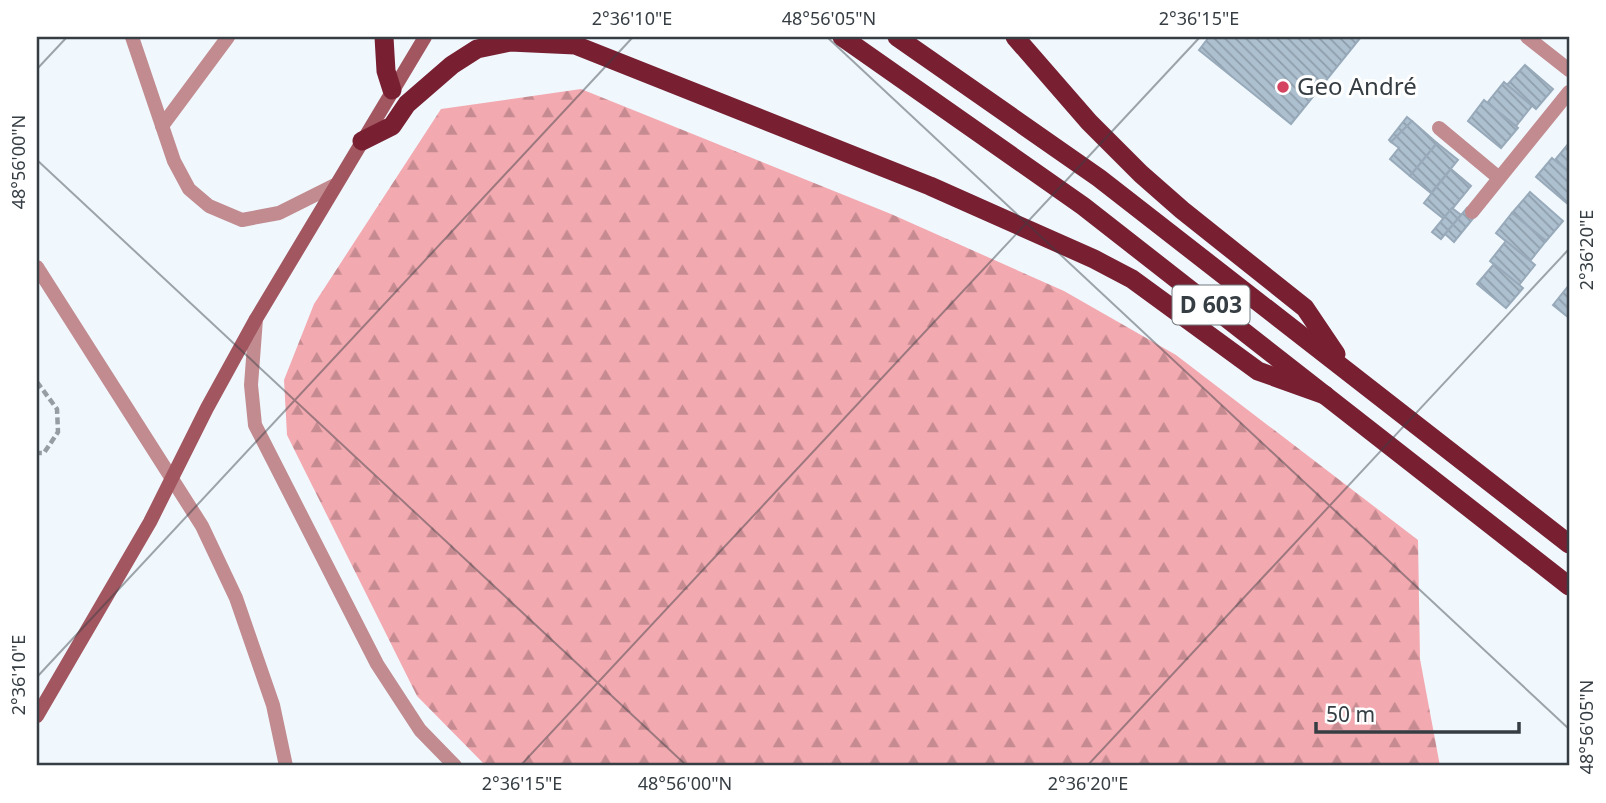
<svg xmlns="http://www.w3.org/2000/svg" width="1606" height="803" font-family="'Noto Sans',sans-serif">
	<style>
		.forest { fill: url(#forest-firs) }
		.building { fill: url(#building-back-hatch); stroke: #98aaba; stroke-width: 2 }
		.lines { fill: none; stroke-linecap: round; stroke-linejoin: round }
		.path { stroke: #969ea4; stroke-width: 4.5; stroke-dasharray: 7 3.5; stroke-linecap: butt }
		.service { stroke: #c18b90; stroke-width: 14 }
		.minor { stroke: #c18b90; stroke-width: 14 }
		.secondary { stroke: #a25660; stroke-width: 14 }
		.trunk { stroke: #782032; stroke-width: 19 }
		.ticks { fill: none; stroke: #363e44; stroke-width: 2; stroke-opacity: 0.45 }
		.poi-dot { fill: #d44460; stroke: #fff; stroke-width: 2.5 }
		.labels { text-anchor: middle; stroke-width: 6; stroke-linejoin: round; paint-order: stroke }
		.shield { fill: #fff; stroke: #72787c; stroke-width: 2 }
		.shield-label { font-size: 23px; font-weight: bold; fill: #363e44 }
		.poi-label { font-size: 24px; fill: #363e44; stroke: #fff; text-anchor: start }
		.neatline { fill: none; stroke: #363e44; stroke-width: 2.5 }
		.ticks-label { font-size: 18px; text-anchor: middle; fill: #363e44 }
	</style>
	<defs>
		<pattern id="forest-firs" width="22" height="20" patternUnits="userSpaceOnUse" patternTransform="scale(1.75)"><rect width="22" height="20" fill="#f3a9b0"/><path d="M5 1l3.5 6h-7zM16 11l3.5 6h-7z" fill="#c68b91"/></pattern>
		<pattern id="building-back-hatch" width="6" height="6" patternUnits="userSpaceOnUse" patternTransform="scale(1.75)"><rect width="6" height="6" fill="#adc0d0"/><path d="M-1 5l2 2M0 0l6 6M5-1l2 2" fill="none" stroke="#8e9daa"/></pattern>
	</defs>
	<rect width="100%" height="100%" fill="#f0f8fe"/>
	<polygon class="forest" points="581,89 891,214 1064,291 1176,355 1418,540 1420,659 1440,766 486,766 417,696 287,435 284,380 314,304 441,109"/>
	<g class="building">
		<polygon points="1209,37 1361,37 1291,124 1199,50"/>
		<polygon points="1525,65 1553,89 1536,109 1507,85"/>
		<polygon points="1504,82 1532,106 1516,126 1487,103"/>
		<polygon points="1484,100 1518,128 1501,148 1468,121"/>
		<polygon points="1407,117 1412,121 1391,142 1389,140"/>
		<polygon points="1412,121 1437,143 1410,176 1390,159 1399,148 1391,142"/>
		<polygon points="1437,143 1458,160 1431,193 1410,176"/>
		<polygon points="1569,143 1569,172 1555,160"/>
		<polygon points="1552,158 1569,172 1569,205 1536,177"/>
		<polygon points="1451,169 1471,186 1444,219 1424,203"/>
		<polygon points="1530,192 1563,221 1546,241 1512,213"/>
		<polygon points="1452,208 1461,215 1441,239 1432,232"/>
		<polygon points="1467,208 1475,216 1454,242 1445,234"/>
		<polygon points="1512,213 1546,241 1530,261 1496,233"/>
		<polygon points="1506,241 1535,265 1519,285 1490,261"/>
		<polygon points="1494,264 1523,288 1506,308 1477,284"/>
		<polygon points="1569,285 1569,318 1553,305"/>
	</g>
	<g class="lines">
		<polyline class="path" points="37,382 57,409 58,432 44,453 37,453"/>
		<g class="service">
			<polyline points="132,37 174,161 189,189 209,206 242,220 279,213 335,185"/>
			<polyline points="162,126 228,37"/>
			<polyline points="1439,128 1499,178"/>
			<polyline points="1472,212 1569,92"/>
			<polyline points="37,267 202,526 236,598 273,705 286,766"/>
			<polyline points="256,319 251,385 255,425 377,664 420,730 455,766"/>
		</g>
		<polyline class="minor" points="1527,37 1569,70"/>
		<polyline class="secondary" points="37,716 150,522 207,408 256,319 425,37"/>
		<g class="trunk">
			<polyline points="384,37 386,71 392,90"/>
			<polyline points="842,37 1083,206 1569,586"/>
			<polyline points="897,37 1099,178 1569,544"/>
			<polyline points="1015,37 1089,122 1141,174 1182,210 1305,308 1336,354"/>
			<polyline points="362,141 392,126 407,104 452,65 477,49 510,42 575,45 930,186 1094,259 1132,279 1258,371 1325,395"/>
		</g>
	</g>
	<path class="ticks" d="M 827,37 L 1569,729M 37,69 L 67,37M 37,160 L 687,766M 37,677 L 633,37M 520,766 L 1200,37M 1087,766 L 1569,249"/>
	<circle class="poi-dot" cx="1283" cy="87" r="7"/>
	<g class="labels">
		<rect class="shield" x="1172.5" y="285.5" width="77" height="39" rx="5"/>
		<g class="shield-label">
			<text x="1211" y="313">D 603</text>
		</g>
		<g class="poi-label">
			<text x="1297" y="95">Geo André</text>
		</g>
	</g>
	<rect width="1606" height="803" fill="none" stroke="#ffffff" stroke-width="77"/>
	<path d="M1316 722v10h203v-10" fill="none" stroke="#363e44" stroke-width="3.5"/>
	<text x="1326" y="722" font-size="21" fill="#363e44" stroke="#ffffff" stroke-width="5" paint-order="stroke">50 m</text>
	<rect x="38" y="38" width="1530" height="726" class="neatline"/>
	<g class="ticks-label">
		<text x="632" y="25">2°36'10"E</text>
		<text x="829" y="25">48°56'05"N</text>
		<text x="1199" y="25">2°36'15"E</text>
		<text transform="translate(19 162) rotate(-90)" y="6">48°56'00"N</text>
		<text transform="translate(1587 250) rotate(-90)" y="6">2°36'20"E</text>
		<text transform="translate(19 675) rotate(-90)" y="6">2°36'10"E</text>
		<text transform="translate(1587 727) rotate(-90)" y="6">48°56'05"N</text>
		<text x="522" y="790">2°36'15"E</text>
		<text x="685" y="790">48°56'00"N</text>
		<text x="1088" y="790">2°36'20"E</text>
	</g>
</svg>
